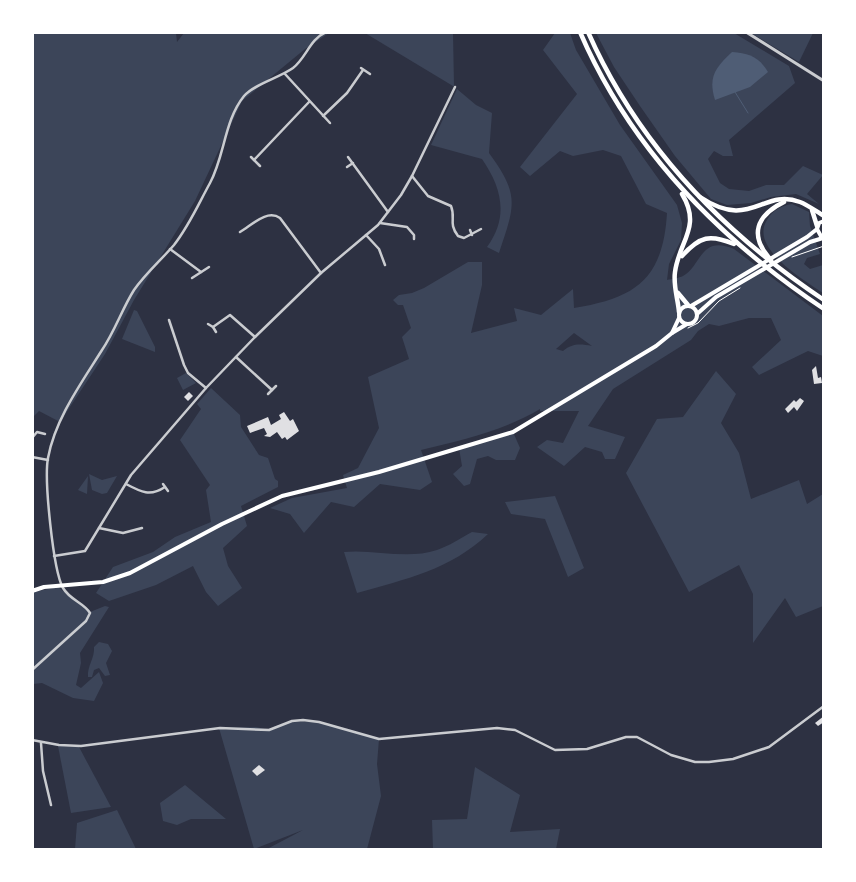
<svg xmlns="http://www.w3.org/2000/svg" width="856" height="882" font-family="Figtree,sans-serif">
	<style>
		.green { fill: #3c4559; fill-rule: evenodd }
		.water { fill: #4f5d75 }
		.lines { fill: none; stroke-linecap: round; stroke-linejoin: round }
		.stream { stroke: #4f5d75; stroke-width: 1 }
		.building { fill: #e0e0e3 }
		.path { stroke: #fff; stroke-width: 1 }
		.minor { stroke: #caccd0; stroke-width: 2.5 }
		.tertiary { stroke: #caccd0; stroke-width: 3 }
		.primary { stroke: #fff; stroke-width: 4 }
		.trunk { stroke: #fff; stroke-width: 4.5 }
	</style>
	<rect width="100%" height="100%" fill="#2d3142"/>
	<g class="green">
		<polygon points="33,33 176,33 177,42 184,33 329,33 305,49 242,101 195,201 134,300 105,354 60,422 39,411 33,417"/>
		<polygon points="365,33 453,33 454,86 453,86"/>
		<path d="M 555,33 L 570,33 L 576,50 L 620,125 L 677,205 L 682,223 L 681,240 L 669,264 L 667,280 C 672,279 679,278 683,276 C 701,267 700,234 734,249 L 823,316 L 823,356 L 808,351 L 759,375 L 752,367 L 781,340 L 771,318 L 749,318 L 719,326 L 709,324 L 698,331 L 691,340 L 613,389 L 588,426 L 625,437 L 615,459 L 605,459 L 602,452 L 585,447 L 564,466 L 537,447 L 547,440 L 563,443 L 579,411 L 540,411 L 540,409 C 503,431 462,440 421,450 L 432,482 L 420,490 L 380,484 L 354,507 L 331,502 L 304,533 L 290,514 L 270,508 L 292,498 L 347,488 L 343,475 L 358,468 L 379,428 L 368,377 L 409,359 L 402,337 L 411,328 L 403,305 L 398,305 L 393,300 L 399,295 L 412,293 L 424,288 L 468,262 L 482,262 L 482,285 L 471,333 L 517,321 L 514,308 L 541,315 L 573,289 L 574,308 C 636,298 663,279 667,213 L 646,204 L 621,156 L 603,150 L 573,156 L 560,151 L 530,176 L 520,167 L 577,94 L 543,50 ZM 574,333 L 592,346 C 580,344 573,343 563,351 L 556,349 Z"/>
		<polygon points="596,33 734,33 789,66 795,83 729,140 733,156 723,156 714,151 708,159 720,183 729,189 749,191 766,185 784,185 803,166 823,175 807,194 819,204 796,194 771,197 751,203 727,205 711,199 675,156 640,106 614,67"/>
		<polygon points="751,33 813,32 813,33 799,62"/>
		<path d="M 457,89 L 476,105 L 492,113 L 489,153 C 520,195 515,205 499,253 L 487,247 C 509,217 502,188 482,159 L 431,145 Z"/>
		<path d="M 792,204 L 809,212 L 810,226 L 820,254 L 807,258 L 804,264 L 810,269 L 823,265 L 823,293 C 804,280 749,248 767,220 C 773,210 781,206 792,204 Z"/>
		<polygon points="134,310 137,311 155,347 155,352 122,339"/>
		<polygon points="716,371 736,394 721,423 739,453 751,499 799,480 807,504 823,494 823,606 796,617 785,598 753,643 753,594 739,565 689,592 626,473 657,419 683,417"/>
		<polygon points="186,373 196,383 183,390 177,378"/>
		<polygon points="211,388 240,415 241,427 259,455 268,458 275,479 278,481 278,487 241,506 247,526 223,548 228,566 242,588 218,606 206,592 193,566 156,585 109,601 96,593 113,567 153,552 175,537 211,522 206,490 210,485 180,440 201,409 197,404"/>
		<polygon points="513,432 520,448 515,460 496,460 488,456 477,459 470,484 464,486 453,474 462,466 459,448"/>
		<polygon points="89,474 102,480 117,476 107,493 102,494 92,490"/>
		<polygon points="88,476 87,494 78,490"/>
		<polygon points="555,496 584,568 568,577 545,519 511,514 505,502"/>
		<path d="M 472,532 L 488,534 C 450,570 406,579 357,593 L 344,552 C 374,549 407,560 437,550 C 449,546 461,538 472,532 Z"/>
		<polygon points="58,587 90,612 105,606 109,607 80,653 81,663 76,685 81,688 99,672 103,683 94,701 73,698 42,683 33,684 33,592"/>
		<path d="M 99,642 L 108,644 L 112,651 L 106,663 L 110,675 L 105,676 L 99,668 L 94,670 L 92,677 L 88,677 C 87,666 95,658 94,647 Z"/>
		<polygon points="292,721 319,722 379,739 377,764 381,796 367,849 267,849 303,830 254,849 219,728 256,727 269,730"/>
		<polygon points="58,746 79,747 111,807 71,813"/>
		<polygon points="475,767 520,795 510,832 560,829 556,849 433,849 432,820 467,819"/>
		<polygon points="185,785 226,819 191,819 177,825 163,821 160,803"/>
		<polygon points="117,810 136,849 75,849 77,823"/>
	</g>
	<path class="water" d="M 732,52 C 749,53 759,57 768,72 L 750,87 L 715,100 C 708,77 715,68 732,52 Z"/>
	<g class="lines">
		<polyline class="stream" points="735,92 748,113"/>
	</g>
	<g class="building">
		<polygon points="816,366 818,378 821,377 822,383 814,384 812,370"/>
		<polygon points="189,392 193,396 188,401 184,397"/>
		<polygon points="800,398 804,401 797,411 794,407 788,413 785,409 794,400 796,402"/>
		<polygon points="284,412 290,421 293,419 299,431 287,440 285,437 282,439 277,432 270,437 264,436 267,434 264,428 250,433 247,426 268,417 271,425 281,419 279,415"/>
		<polygon points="824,716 824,722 818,726 815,723"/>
		<polygon points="259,765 265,770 257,776 252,771"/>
	</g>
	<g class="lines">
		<g class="path">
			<polyline points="792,257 824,246"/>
			<polyline points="688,328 698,323 719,301 740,288"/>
		</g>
		<g class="minor">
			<polyline points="361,68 370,74"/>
			<polyline points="285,74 330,123"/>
			<polyline points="323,116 347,93 363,70"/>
			<polyline points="251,157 260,166"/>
			<polyline points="348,157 388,212"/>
			<polyline points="254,160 309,102"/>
			<polyline points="347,167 353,163"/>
			<path d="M 412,176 L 428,196 L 451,206 C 456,218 448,223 458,236 L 464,238 L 481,229"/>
			<polyline points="380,223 407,227 414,235 414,239"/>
			<polyline points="470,230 472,235"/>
			<path d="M 240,232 C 252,225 267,209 280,218 L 321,273"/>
			<polyline points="366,235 379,249 385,265"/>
			<polyline points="170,249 201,272"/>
			<polyline points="192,278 209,267"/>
			<polyline points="169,320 184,365 188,373 206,388"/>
			<polyline points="208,324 213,327"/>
			<polyline points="216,332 213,327 230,315 255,337"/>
			<polyline points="236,357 272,390 276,386"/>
			<polyline points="268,394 272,390"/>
			<polyline points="32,438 37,432 45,434"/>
			<polyline points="32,457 48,460"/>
			<path d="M 126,484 C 141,492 150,497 165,487"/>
			<polyline points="163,484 168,491"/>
			<polyline points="99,528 123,533 142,528"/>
			<polyline points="54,556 85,551 131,475 206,388 255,337 321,273 378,225 401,195 412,176 455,87"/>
			<path d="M 32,670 L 86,621 L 90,613 C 84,603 70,600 63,588 C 53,570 44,479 48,458 C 55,419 82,382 102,350 C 115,331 122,309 134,290 C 145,274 161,260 174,245 C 189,226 199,203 210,183 C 225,155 224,121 244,96 C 254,84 279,78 293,68 C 306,58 310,39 326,32"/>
			<polyline points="32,740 59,745 81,746 220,728 269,730 292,721 303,720 319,722 379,739 497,728 515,730 555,750 587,749 626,737 637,737 671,755 695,762 709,762 733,759 769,747 824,706"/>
			<polyline points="41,743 43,771 51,805"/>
		</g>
		<polyline class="tertiary" points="746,32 824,81"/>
		<g class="primary">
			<polyline points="822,238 817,229 819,223 824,221"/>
			<circle cx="688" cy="315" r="9"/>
			<polyline points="691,306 807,237 817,229"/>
			<polyline points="697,314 716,297 810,242 823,238"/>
			<polyline points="672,333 679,318"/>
			<polyline points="32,591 44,587 103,582 130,573 222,524 282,496 379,472 513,432 656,346 672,333 687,324"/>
		</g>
		<g class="trunk">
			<path d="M 580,32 C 631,150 719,239 824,309"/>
			<path d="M 588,32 C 638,145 722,232 824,300"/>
			<path d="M 700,197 C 751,231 762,188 800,202 C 808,205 817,212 824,216"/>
			<polyline points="812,210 817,226"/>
			<path d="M 682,256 C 700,236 710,234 734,244"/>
			<path d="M 771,260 C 748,235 757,215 784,202"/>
			<polyline points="678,293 688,305"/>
			<path d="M 679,312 C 678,299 673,286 675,272 C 679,241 702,227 682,194"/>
		</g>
	</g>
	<rect width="856" height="882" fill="none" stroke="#ffffff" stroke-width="68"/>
</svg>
